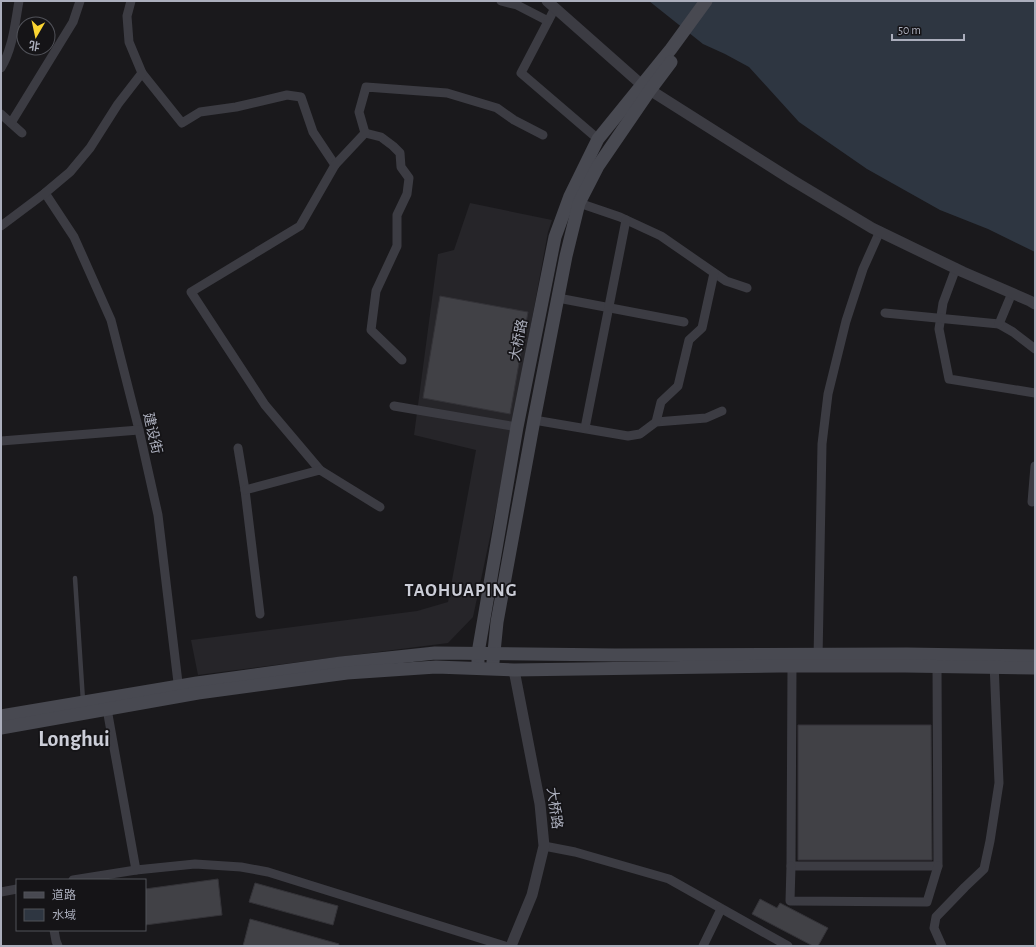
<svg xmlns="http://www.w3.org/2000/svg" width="1036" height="947" font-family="'Alegreya Sans','Noto Sans SC',sans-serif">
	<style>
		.built { fill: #262529 }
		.water { fill: #2e3641 }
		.building { fill: #414146; stroke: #343338 }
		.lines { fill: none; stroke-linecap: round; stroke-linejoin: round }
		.service { stroke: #3c3c43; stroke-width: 4.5 }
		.minor { stroke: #3c3c43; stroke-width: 9 }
		.tertiary { stroke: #3c3c43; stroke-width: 11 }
		.secondary { stroke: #484951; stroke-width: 13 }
		.labels { text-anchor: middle; stroke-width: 3.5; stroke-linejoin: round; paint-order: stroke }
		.street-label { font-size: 14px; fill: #abaebc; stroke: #151417 }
		.district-label { font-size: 18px; font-weight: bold; letter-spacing: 1px; fill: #ccced8; stroke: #151417 }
		.town-label { font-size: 22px; font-weight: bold; fill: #ccced8; stroke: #151417 }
	</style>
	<rect width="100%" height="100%" fill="#1a191c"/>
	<polygon class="built" points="470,203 552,220 548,232 503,476 473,617 448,643 198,675 191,640 417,611 448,602 476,450 414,435 438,254 454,250"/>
	<polygon class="water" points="649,1 1035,1 1035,252 988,229 940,210 867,169 799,122 749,67 725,54 703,44"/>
	<g class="building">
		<polygon points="440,296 528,312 510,414 423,398"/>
		<polygon points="798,725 931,725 932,860 798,860"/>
		<polygon points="218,879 222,915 145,925 145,889"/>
		<polygon points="255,883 338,906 333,925 249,902"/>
		<polygon points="760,899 777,908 780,903 828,928 818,946 813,946 752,914"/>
		<polygon points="250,919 339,944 338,946 243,946"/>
	</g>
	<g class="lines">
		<polyline class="service" points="75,578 83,701"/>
		<g class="minor">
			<polyline points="501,1 517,5 548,21"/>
			<polyline points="555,8 521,73 598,139"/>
			<path d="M 1,68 C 13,48 15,23 19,1"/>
			<polyline points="142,73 182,123 200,112 236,107 287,95 301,97 313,132 335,165"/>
			<polyline points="1,114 22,133"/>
			<polyline points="11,123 73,22 80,1"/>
			<polyline points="365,133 381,137 393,146 400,153 401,167 409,178 407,194 397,215 397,246 376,291 371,330 402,360"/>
			<polyline points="45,193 74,237 111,320 139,430 158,515 179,691"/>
			<polyline points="579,203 620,217 661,236 726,281 747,288"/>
			<polyline points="1,226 45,193 70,172 90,148 118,104 142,73 129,42 127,16 131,1"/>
			<polyline points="956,268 943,303 939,329 949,379 1035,393"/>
			<polyline points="558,298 684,322"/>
			<polyline points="885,313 999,324 1013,332 1035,349"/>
			<polyline points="999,324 1012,293"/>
			<polyline points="394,406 517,427"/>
			<polyline points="534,420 628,436 640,434 656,422 706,418 722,411"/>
			<polyline points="656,422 661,402 678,386 689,340 702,328 714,273"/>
			<polyline points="585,428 626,220"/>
			<polyline points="1,441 139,430"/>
			<polyline points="238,448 245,490 260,614"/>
			<polyline points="320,470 265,405 191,292 300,226 335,165 365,133 359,112 366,87 447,93 497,108 514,120 543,135"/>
			<polyline points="245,490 320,470 380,507"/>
			<polyline points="1032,502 1035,466"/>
			<polyline points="818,659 822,444 828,394 846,321 863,269 880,231"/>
			<polyline points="792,666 791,866 938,866 937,666"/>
			<polyline points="544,846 575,852 669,879 788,946"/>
			<polyline points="791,866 790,901 927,902 938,866"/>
			<polyline points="136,870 195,864 241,867 268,872 505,946"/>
			<polyline points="73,880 136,870 107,709"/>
			<polyline points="1,892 17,889"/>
			<polyline points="54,930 56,941 58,946"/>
			<polyline points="703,946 721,909"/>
			<polyline points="942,946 934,928 936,917 965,887 984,869 990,841 999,783 994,663"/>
		</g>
		<g class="tertiary">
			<polyline points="547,1 642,85 792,180 872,228 963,272 1030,301 1035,304"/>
			<polyline points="511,946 532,895 544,846 540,804 514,670"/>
		</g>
		<g class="secondary">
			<polyline points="478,662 478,653 517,427 555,237 570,196 598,139 671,49 706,1"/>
			<polyline points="493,662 497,622 534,420 566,256 579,203 598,166 650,90 671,62"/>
			<polyline points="1,716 197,683 341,663 435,653 615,655 907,654 1035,656"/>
			<polyline points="1,728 198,693 347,673 436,667 514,670 779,666 905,666 1035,668"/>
		</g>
	</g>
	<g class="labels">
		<g class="street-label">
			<text transform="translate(518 340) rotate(-79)" y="5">大桥路</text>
			<text transform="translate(153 433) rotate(77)" y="5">建设街</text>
			<text transform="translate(555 808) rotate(82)" y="5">大桥路</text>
		</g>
		<g class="district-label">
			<text x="461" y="596">TAOHUAPING</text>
		</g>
		<g class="town-label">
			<text x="74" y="746">Longhui</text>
		</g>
	</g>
	<rect width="1036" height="947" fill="none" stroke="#abaebc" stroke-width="4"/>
	<rect x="16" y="879" width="130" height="52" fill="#151417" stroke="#515259"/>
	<rect x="24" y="892" width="20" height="6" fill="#484951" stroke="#515259"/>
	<text x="52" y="899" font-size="12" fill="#abaebc">道路</text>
	<rect x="24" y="909" width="20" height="12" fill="#2e3641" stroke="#515259"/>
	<text x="52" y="919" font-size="12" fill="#abaebc">水域</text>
	<g transform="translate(36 36) rotate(189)"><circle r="19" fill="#151417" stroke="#515259"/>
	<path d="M0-3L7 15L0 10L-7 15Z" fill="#fbd532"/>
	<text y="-6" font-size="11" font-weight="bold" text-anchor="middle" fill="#abaebc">北</text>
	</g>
	<path d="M892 34v6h72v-6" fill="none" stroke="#abaebc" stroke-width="2"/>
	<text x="898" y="34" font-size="12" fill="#abaebc" stroke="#151417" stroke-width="3" paint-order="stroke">50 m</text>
</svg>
